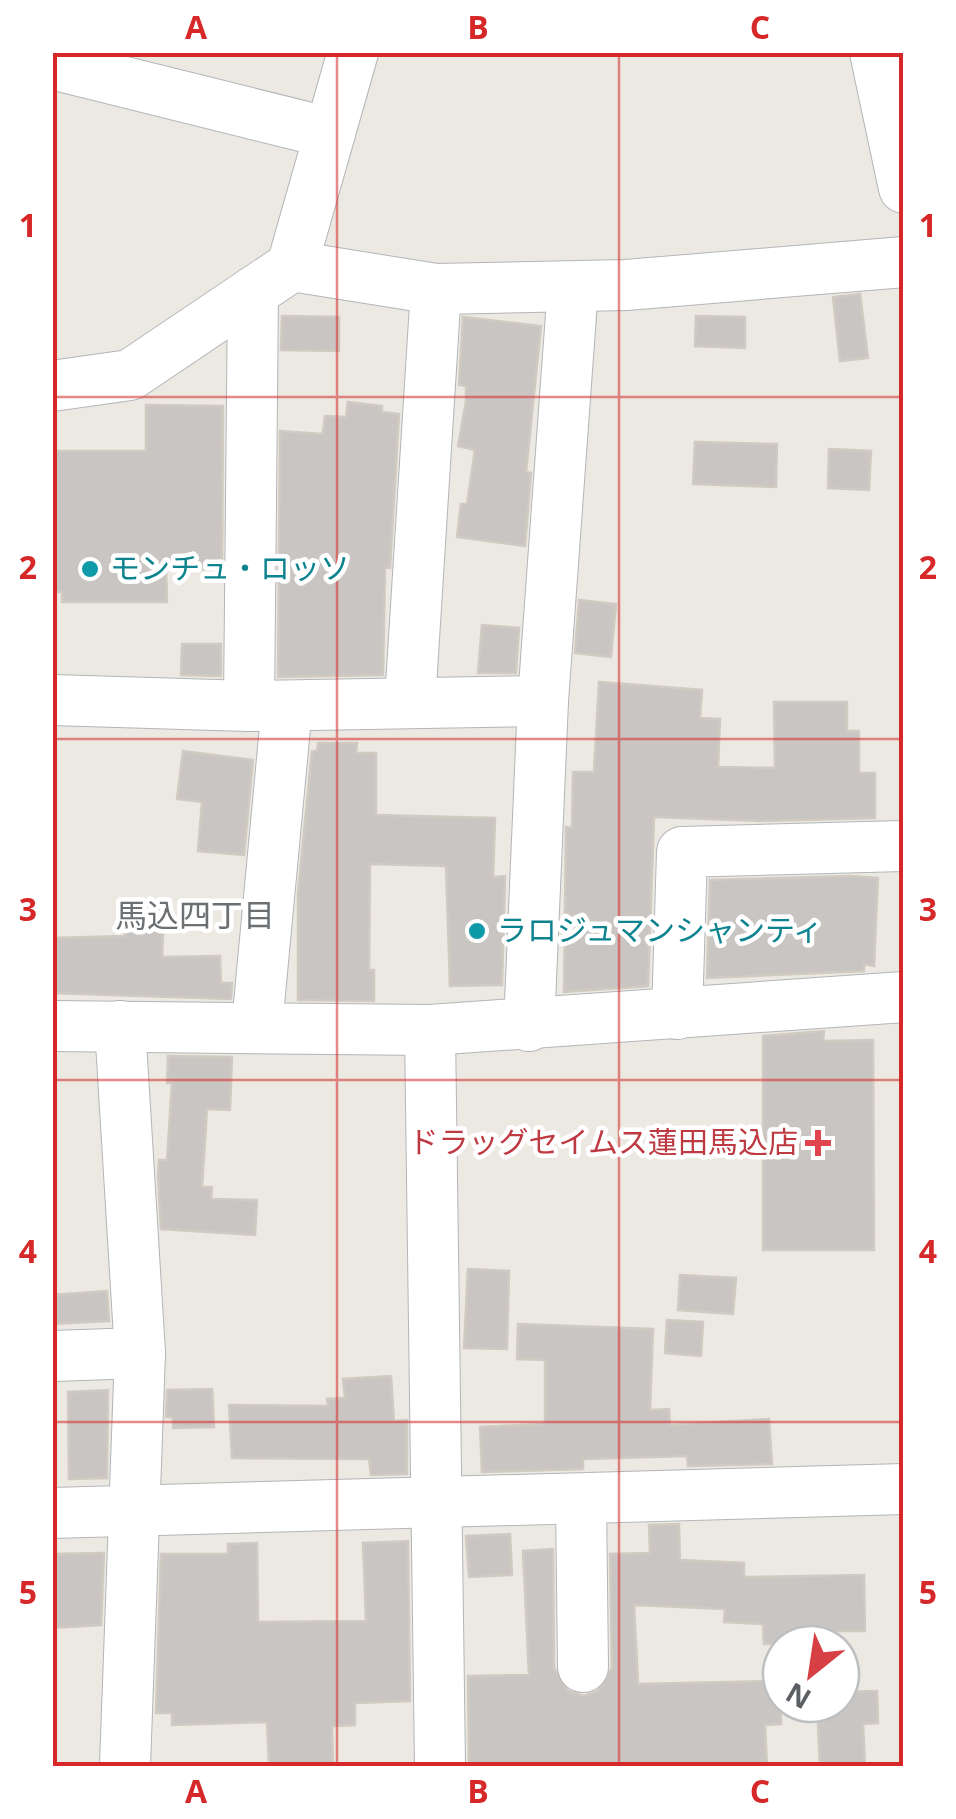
<svg xmlns="http://www.w3.org/2000/svg" width="956" height="1819" font-family="'Open Sans','Noto Sans JP',sans-serif">
	<style>
		.building { fill: #c9c5c2; stroke: #d0cac2; stroke-width: 2.5 }
		.lines { fill: none; stroke-linecap: round; stroke-linejoin: round }
		.minor-casing { stroke: #b3b5b8; stroke-width: 52 }
		.minor { stroke: #fff; stroke-width: 50 }
		.grid { fill: none; stroke: #d62828; stroke-width: 2.5; stroke-opacity: 0.55 }
		.culture-dot { fill: #0f9aa8; stroke: #fff; stroke-width: 4 }
		.health-dot { fill: #e0444e; stroke: #fff; stroke-width: 4 }
		.labels { text-anchor: middle; stroke-width: 9; stroke-linejoin: round; paint-order: stroke }
		.culture-label { font-size: 30px; fill: #0d838f; stroke: #fff; text-anchor: start }
		.health-label { font-size: 30px; fill: #be3a42; stroke: #fff; text-anchor: end }
		.neighbourhood-label { font-size: 32px; fill: #6c7073; stroke: #fff }
		.neatline { fill: none; stroke: #d62828; stroke-width: 4 }
		.grid-label { font-size: 32px; text-anchor: middle; font-weight: bold; fill: #d62828 }
	</style>
	<rect width="100%" height="100%" fill="#ece9e3"/>
	<g class="building">
		<polygon points="860,294 868,358 840,361 833,297"/>
		<polygon points="282,316 339,317 339,351 281,350"/>
		<polygon points="696,316 745,317 745,348 695,346"/>
		<polygon points="463,317 541,326 526,472 531,473 525,546 457,537 461,504 467,504 475,450 458,446 466,401 466,386 459,385"/>
		<polygon points="348,402 382,406 382,412 399,414 390,568 385,567 383,675 278,677 280,431 323,434 325,416 346,417"/>
		<polygon points="146,405 223,406 222,570 166,568 167,602 62,602 62,592 52,592 52,451 146,451"/>
		<polygon points="695,442 777,444 776,487 693,484"/>
		<polygon points="829,449 871,451 869,490 828,488"/>
		<polygon points="579,600 616,604 611,657 575,653"/>
		<polygon points="482,625 519,628 516,673 478,673"/>
		<polygon points="182,644 221,644 221,676 181,675"/>
		<polygon points="599,682 702,690 700,718 720,719 718,767 775,768 774,702 847,702 847,731 859,731 859,773 875,773 875,818 760,821 654,817 648,986 564,992 566,827 572,828 573,772 594,772"/>
		<polygon points="318,743 357,743 356,753 376,753 376,815 495,818 493,877 505,876 502,985 450,986 446,866 370,864 369,970 374,970 374,1001 298,1000 298,893 312,751 317,751"/>
		<polygon points="183,751 253,760 244,855 198,851 202,802 177,799"/>
		<polygon points="851,876 878,878 874,966 864,964 864,971 707,978 710,880"/>
		<polygon points="126,909 164,910 162,957 220,956 221,983 232,983 231,999 52,993 52,938 125,936"/>
		<polygon points="824,1031 823,1041 873,1040 874,1250 763,1250 763,1036"/>
		<polygon points="168,1056 232,1057 230,1110 207,1109 202,1187 212,1187 211,1199 257,1200 255,1235 161,1229 158,1176 159,1160 167,1160 172,1083 167,1083"/>
		<polygon points="468,1269 509,1271 507,1349 464,1348"/>
		<polygon points="680,1275 736,1278 733,1314 678,1310"/>
		<polygon points="107,1291 109,1321 52,1324 52,1295"/>
		<polygon points="667,1320 703,1322 701,1356 665,1353"/>
		<polygon points="518,1324 653,1329 650,1410 669,1409 670,1425 769,1419 772,1464 688,1466 687,1456 583,1459 583,1469 482,1472 480,1427 545,1424 545,1360 517,1359"/>
		<polygon points="391,1376 394,1421 407,1420 407,1474 371,1475 369,1459 232,1458 229,1405 328,1406 327,1399 345,1398 343,1379"/>
		<polygon points="212,1389 214,1427 173,1428 173,1417 166,1417 167,1390"/>
		<polygon points="108,1390 107,1478 69,1479 68,1392"/>
		<polygon points="679,1524 680,1560 744,1563 744,1577 864,1575 865,1631 820,1631 821,1644 764,1644 763,1624 724,1622 725,1609 634,1605 638,1684 781,1681 781,1724 765,1725 767,1766 469,1765 468,1676 529,1675 523,1551 553,1549 554,1668 568,1691 584,1696 598,1691 612,1668 610,1554 650,1553 649,1525"/>
		<polygon points="510,1534 512,1575 469,1577 466,1536"/>
		<polygon points="408,1541 410,1701 355,1703 355,1725 332,1726 333,1766 269,1766 267,1722 172,1725 172,1713 156,1713 161,1554 228,1554 228,1544 257,1543 258,1622 366,1621 363,1543"/>
		<polygon points="104,1553 101,1625 52,1628 52,1554"/>
		<polygon points="877,1691 878,1723 863,1724 865,1766 820,1766 817,1704 841,1704 841,1692"/>
	</g>
	<g class="lines">
		<g class="minor-casing">
			<g id="minor">
				<polyline points="875,52 904,188"/>
				<polyline points="52,64 330,133"/>
				<polyline points="292,266 436,289 626,285 904,262"/>
				<polyline points="52,386 130,375 292,266 353,52"/>
				<polyline points="52,700 249,706 543,701"/>
				<polyline points="410,702 436,289"/>
				<polyline points="249,706 253,292"/>
				<polyline points="677,1014 682,852 904,846"/>
				<polyline points="257,1025 287,706"/>
				<polyline points="52,1026 430,1030 904,997"/>
				<polyline points="120,1026 140,1353 125,1766"/>
				<polyline points="529,1026 543,701 573,287"/>
				<polyline points="430,1030 440,1766"/>
				<polyline points="52,1356 140,1353"/>
				<polyline points="581,1499 583,1667"/>
				<polyline points="52,1513 904,1489"/>
			</g>
		</g>
		<use href="#minor" class="minor"/>
	</g>
	<path class="grid" d="M 337,52 L 337,1766M 619,52 L 619,1766M 52,397 L 904,397M 52,739 L 904,739M 52,1080 L 904,1080M 52,1422 L 904,1422"/>
	<g class="culture-dot">
		<circle cx="90" cy="569" r="10"/>
		<circle cx="477" cy="931" r="10"/>
	</g>
	<path class="health-dot" d="M813 1128h10v10h10v10h-10v10h-10v-10h-10v-10h10z"/>
	<g class="labels">
		<g class="culture-label">
			<text x="110" y="579">モンチュ・ロッソ</text>
			<text x="497" y="941">ラロジュマンシャンティ</text>
		</g>
		<g class="health-label">
			<text x="798" y="1153">ドラッグセイムス蓮田馬込店</text>
		</g>
		<g class="neighbourhood-label">
			<text x="195" y="927">馬込四丁目</text>
		</g>
	</g>
	<rect width="956" height="1819" fill="none" stroke="#ffffff" stroke-width="110"/>
	<g transform="translate(811 1674) rotate(210)"><circle r="48" fill="#ffffff" stroke="#bdbfc0" stroke-width="2.5"/>
	<path d="M0-8L18 38L0 25L-18 38Z" fill="#d63f43"/>
	<text y="-15" font-size="28" font-weight="bold" text-anchor="middle" fill="#5b5e62">N</text>
	</g>
	<rect x="55" y="55" width="846" height="1709" class="neatline"/>
	<g class="grid-label">
		<text x="196" y="39">A</text>
		<text x="478" y="39">B</text>
		<text x="760" y="39">C</text>
		<text x="28" y="237">1</text>
		<text x="928" y="237">1</text>
		<text x="28" y="579">2</text>
		<text x="928" y="579">2</text>
		<text x="28" y="921">3</text>
		<text x="928" y="921">3</text>
		<text x="28" y="1263">4</text>
		<text x="928" y="1263">4</text>
		<text x="28" y="1604">5</text>
		<text x="928" y="1604">5</text>
		<text x="196" y="1803">A</text>
		<text x="478" y="1803">B</text>
		<text x="760" y="1803">C</text>
	</g>
</svg>
